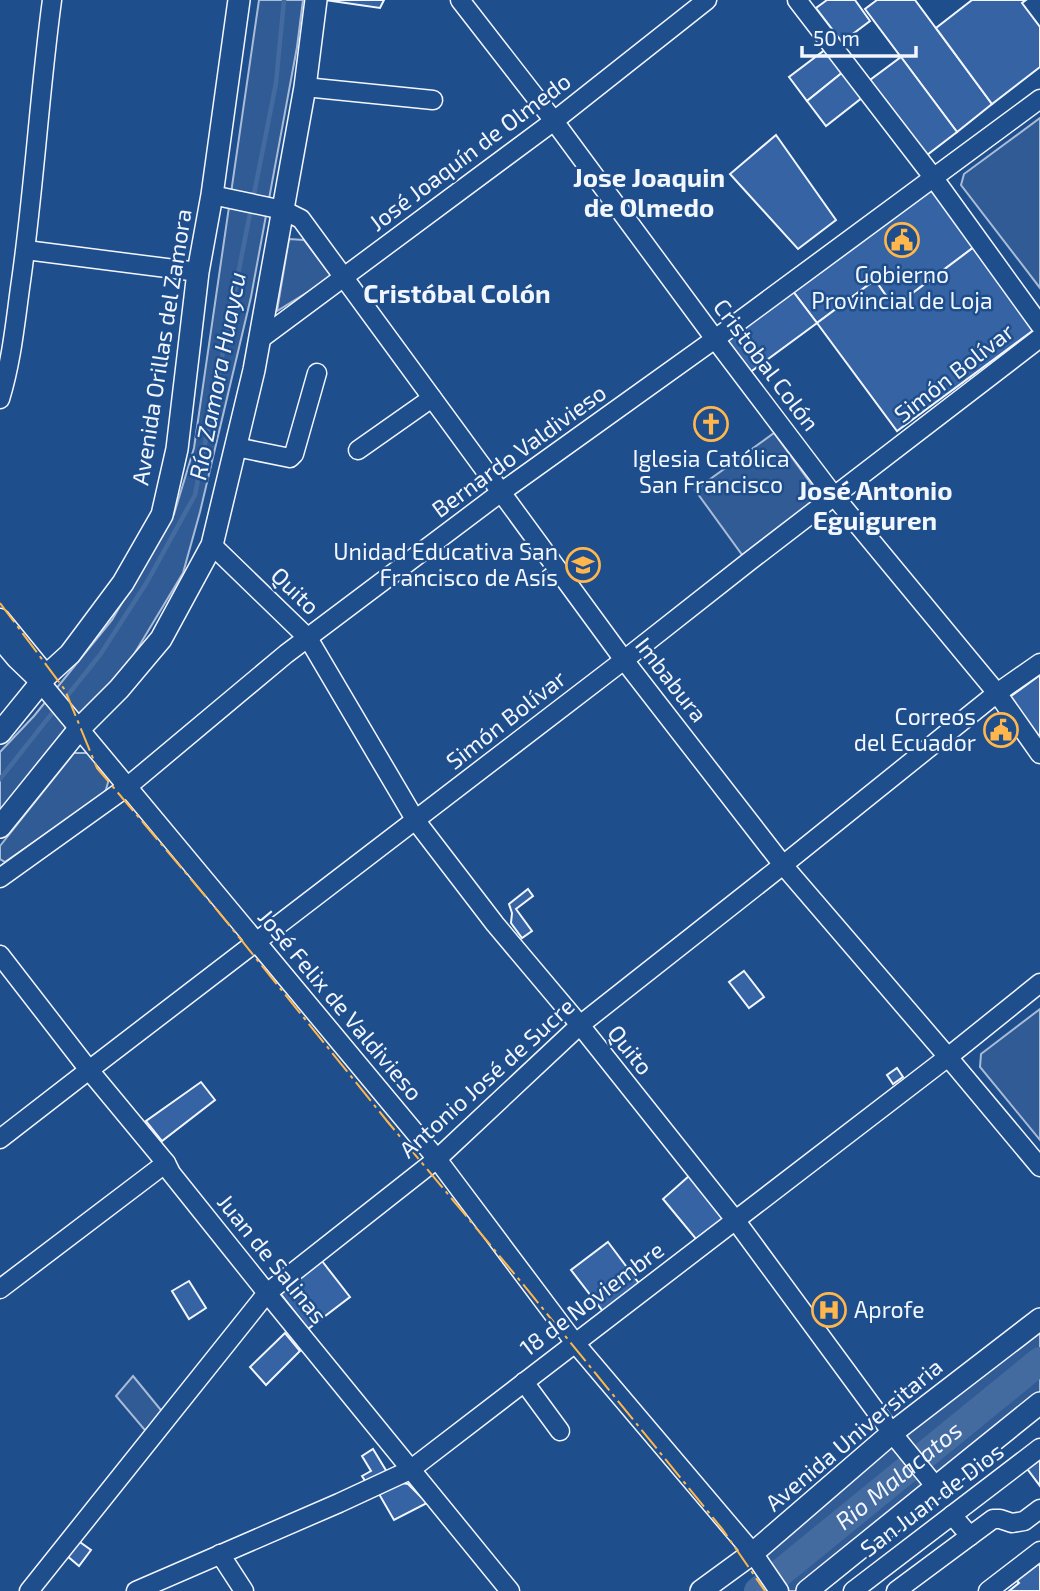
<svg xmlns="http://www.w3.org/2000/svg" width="1040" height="1591" font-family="'Exo 2',sans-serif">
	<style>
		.built { fill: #305b95; stroke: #a8bbd7; stroke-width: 2 }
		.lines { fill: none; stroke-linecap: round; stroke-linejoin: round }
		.stream { stroke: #446ba0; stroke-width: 4.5 }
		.river { stroke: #446ba0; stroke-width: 28 }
		.building { fill: #3563a3; stroke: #f2f6ff; stroke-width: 2 }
		.minor-casing { stroke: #f2f6ff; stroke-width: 21 }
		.major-casing { stroke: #f2f6ff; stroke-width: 24 }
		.minor { stroke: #1f4e8c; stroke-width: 18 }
		.major { stroke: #1f4e8c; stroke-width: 21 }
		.power { stroke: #ffb74d; stroke-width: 2; stroke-dasharray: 24 5 3.5 5; stroke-linecap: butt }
		.labels { text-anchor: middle; stroke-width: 5; stroke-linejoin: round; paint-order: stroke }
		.street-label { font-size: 23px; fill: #f2f6ff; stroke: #1f4e8c }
		.poi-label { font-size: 23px; fill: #f2f6ff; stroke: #1f4e8c }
		.water-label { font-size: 24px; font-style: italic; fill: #f2f6ff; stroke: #1f4e8c }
		.quarter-label { font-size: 26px; font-weight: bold; fill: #f2f6ff; stroke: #1f4e8c }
	</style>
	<rect width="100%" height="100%" fill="#1f4e8c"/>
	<g class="built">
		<polygon points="259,0 303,0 297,47 251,297 200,512 183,573 130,661 84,716 0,810 0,752 34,716 112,620 174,514 194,448"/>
		<polygon points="1040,118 1040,288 961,185 964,174"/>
		<polygon points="289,239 304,240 332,277 277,311"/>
		<polygon points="774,433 822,499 743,556 695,490"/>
		<polygon points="74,753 88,753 109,779 105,793 5,862 0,859 0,846"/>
		<polygon points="1040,1009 1040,1140 980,1067 981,1054"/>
		<polygon points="1040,1320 1040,1402 805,1591 781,1591 755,1554"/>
		<polygon points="133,1376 165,1415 149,1435 116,1396"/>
	</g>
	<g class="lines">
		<g class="stream">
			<polyline points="253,199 276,83 284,0"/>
			<polyline points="63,701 100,655 147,582 195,495 251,208"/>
			<polyline points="0,779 57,707"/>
		</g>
		<path class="river" id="s1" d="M 758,1591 L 1040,1361"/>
	</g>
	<g class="building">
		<polygon points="325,0 384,0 380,8"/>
		<polygon points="827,0 855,0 870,21 842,42 816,8"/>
		<polygon points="877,0 915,0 992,104 957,132 865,9"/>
		<polygon points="972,0 1026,0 1022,3 1040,27 1040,67 992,104 936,28"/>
		<polygon points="826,49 843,72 807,101 789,77"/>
		<polygon points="901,57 957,132 927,155 870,80"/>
		<polygon points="843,72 863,97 826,126 807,101"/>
		<polygon points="776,135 836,220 798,249 730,174"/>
		<polygon points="930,188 974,247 894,307 875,280 817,323 792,290"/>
		<polygon points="974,247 1035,329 897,431 817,323 875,280 894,307"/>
		<polygon points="792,290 817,323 749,373 724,341"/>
		<polygon points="1040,675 1040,736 1034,740 1007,699"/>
		<polygon points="528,889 533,896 516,909 532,931 522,938 511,923 512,913 509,904"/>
		<polygon points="744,971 764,997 749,1008 729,982"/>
		<polygon points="897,1068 903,1077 893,1084 887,1075"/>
		<polygon points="201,1082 215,1100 162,1141 146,1121"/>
		<polygon points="689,1176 723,1219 696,1239 663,1199"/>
		<polygon points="608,1242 641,1286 605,1314 571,1270"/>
		<polygon points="322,1261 350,1297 308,1329 280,1293"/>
		<polygon points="189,1281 206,1308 189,1319 172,1291"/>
		<polygon points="285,1333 300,1351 266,1385 250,1367"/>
		<polygon points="373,1449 387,1472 367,1484 362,1476 371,1471 362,1456"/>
		<polygon points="1040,1455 1040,1486 1025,1466"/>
		<polygon points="402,1483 408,1484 427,1503 394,1520 379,1494"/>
		<polygon points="77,1540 91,1550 79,1566 66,1555"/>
		<polygon points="1036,1561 1040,1566 1040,1591 1009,1591 1019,1583 1014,1578"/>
	</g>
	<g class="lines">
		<g class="minor-casing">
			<g id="minor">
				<polyline points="460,0 554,121 715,339 834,496 997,693 1040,754"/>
				<polyline points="797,0 933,177 1040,325"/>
				<polyline points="305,87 433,100"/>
				<polyline points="212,195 283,210 301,219 624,660 783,865 948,1057 1040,1167"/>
				<polyline points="26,250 198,272"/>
				<polyline points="259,340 554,121 707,0"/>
				<path d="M 0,399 C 11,364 15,325 20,288 C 34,193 39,96 52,0"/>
				<polyline points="236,447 290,458 294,454 317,373"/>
				<polyline points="358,450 432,398"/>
				<polyline points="212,545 308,638 416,821 495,924 580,1025 736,1221 892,1433 936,1487"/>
				<polyline points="0,618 45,673"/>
				<polyline points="0,640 16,659 41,683 437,1159 575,1343 753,1553 779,1591"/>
				<polyline points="0,878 127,787 286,654 500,493 715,339 1040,99"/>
				<polyline points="0,955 89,1070 166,1163 171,1173 267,1293 510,1591"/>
				<polyline points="0,1139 89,1070 624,660 751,560 1040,338"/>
				<polyline points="0,1289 166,1163"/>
				<polyline points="524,1382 560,1431"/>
				<polyline points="952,1515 970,1536 993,1519 1000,1519 1012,1523 1024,1521 1040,1509"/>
				<polyline points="220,1554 244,1591"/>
				<polyline points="29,1591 267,1293 437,1159 580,1025 783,865 997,693 1040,663"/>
				<polyline points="136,1591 339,1503 410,1470 948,1057 1040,983"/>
				<polyline points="853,1591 1040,1448"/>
				<polyline points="896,1591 970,1536"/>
				<polyline points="988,1591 1040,1551"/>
			</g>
		</g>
		<g class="major-casing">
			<g id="major">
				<polyline points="0,733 47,675 70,654 123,583 162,515 177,449 198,272 212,195 239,0"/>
				<polyline points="0,827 79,729 119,689 161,639 212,545 254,370 305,87 316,0"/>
				<polyline points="701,1591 753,1553 892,1433 1040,1319"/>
				<polyline points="807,1591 1040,1403"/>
			</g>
		</g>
		<use href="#minor" class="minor"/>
		<use href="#major" class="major"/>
		<polyline class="power" points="0,603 65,690 97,768 217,910 387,1121 522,1283 723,1530 765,1591"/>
	</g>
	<defs>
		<g id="civic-ring" transform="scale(1.75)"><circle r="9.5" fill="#1f4e8c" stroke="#ffb74d" stroke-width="1.5"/><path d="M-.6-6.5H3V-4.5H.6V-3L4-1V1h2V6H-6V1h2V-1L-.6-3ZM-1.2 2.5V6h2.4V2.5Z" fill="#ffb74d"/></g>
		<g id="church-ring" transform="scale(1.75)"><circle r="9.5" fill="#1f4e8c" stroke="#ffb74d" stroke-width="1.5"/><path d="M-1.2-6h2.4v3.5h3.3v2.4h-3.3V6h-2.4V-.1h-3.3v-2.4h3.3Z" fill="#ffb74d"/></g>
		<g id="university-ring" transform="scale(1.75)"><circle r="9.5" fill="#1f4e8c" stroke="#ffb74d" stroke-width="1.5"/><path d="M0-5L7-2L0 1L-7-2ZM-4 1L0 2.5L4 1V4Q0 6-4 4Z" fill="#ffb74d"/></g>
		<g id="hospital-ring" transform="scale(1.75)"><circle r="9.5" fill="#1f4e8c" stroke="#ffb74d" stroke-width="1.5"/><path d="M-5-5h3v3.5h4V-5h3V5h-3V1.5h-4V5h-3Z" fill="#ffb74d"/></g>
	</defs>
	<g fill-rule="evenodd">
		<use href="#civic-ring" x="902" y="240"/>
		<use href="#church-ring" x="711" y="424"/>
		<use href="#university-ring" x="583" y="565"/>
		<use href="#civic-ring" x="1001" y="730"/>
		<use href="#hospital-ring" x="829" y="1310"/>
	</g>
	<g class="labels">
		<g class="street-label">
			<text transform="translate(470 152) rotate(-37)" y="8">José Joaquín de Olmedo</text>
			<text transform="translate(162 347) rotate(-81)" y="8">Avenida Orillas del Zamora</text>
			<text transform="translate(766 365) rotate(53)" y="8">Cristobal Colón</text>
			<text transform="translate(954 373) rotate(-38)" y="8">Simón Bolívar</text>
			<text transform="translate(519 451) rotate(-36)" y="8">Bernardo Valdivieso</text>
			<text transform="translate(295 591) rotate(44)" y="8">Quito</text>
			<text transform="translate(671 680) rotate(52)" y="8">Imbabura</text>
			<text transform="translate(506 720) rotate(-38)" y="8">Simón Bolívar</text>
			<text transform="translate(340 1005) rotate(50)" y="8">José Felix de Valdivieso</text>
			<text transform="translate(630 1050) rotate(51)" y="8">Quito</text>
			<text transform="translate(487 1078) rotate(-42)" y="8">Antonio José de Sucre</text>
			<text transform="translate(272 1259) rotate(51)" y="8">Juan de Salinas</text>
			<text transform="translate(592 1299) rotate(-37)" y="8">18 de Noviembre</text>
			<text transform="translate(854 1435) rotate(-40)" y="8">Avenida Universitaria</text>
			<text transform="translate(932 1500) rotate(-37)" y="8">San Juan de Dios</text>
		</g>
		<g class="poi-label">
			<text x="902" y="283">Gobierno<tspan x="902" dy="26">Provincial de Loja</tspan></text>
			<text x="711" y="467">Iglesia Católica<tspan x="711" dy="26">San Francisco</tspan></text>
			<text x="558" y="560" text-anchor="end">Unidad Educativa San<tspan x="558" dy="26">Francisco de Asís</tspan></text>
			<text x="976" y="725" text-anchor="end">Correos<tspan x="976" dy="26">del Ecuador</tspan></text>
			<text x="854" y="1318" text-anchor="start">Aprofe</text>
		</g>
		<g class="water-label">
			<text transform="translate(218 376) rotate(-79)" y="8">Río Zamora Huaycu</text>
			<text dy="8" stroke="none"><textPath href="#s1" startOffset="182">Rio Malacatos</textPath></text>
		</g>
		<g class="quarter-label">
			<text x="649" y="187">Jose Joaquin<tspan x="649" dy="30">de Olmedo</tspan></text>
			<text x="457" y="303">Cristóbal Colón</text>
			<text x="875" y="500">José Antonio<tspan x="875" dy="30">Eguiguren</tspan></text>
		</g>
	</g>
	<path d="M802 46v10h114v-10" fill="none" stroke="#f2f6ff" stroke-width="3.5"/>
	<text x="813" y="46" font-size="21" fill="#f2f6ff" stroke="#1f4e8c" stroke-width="5" paint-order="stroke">50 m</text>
</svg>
